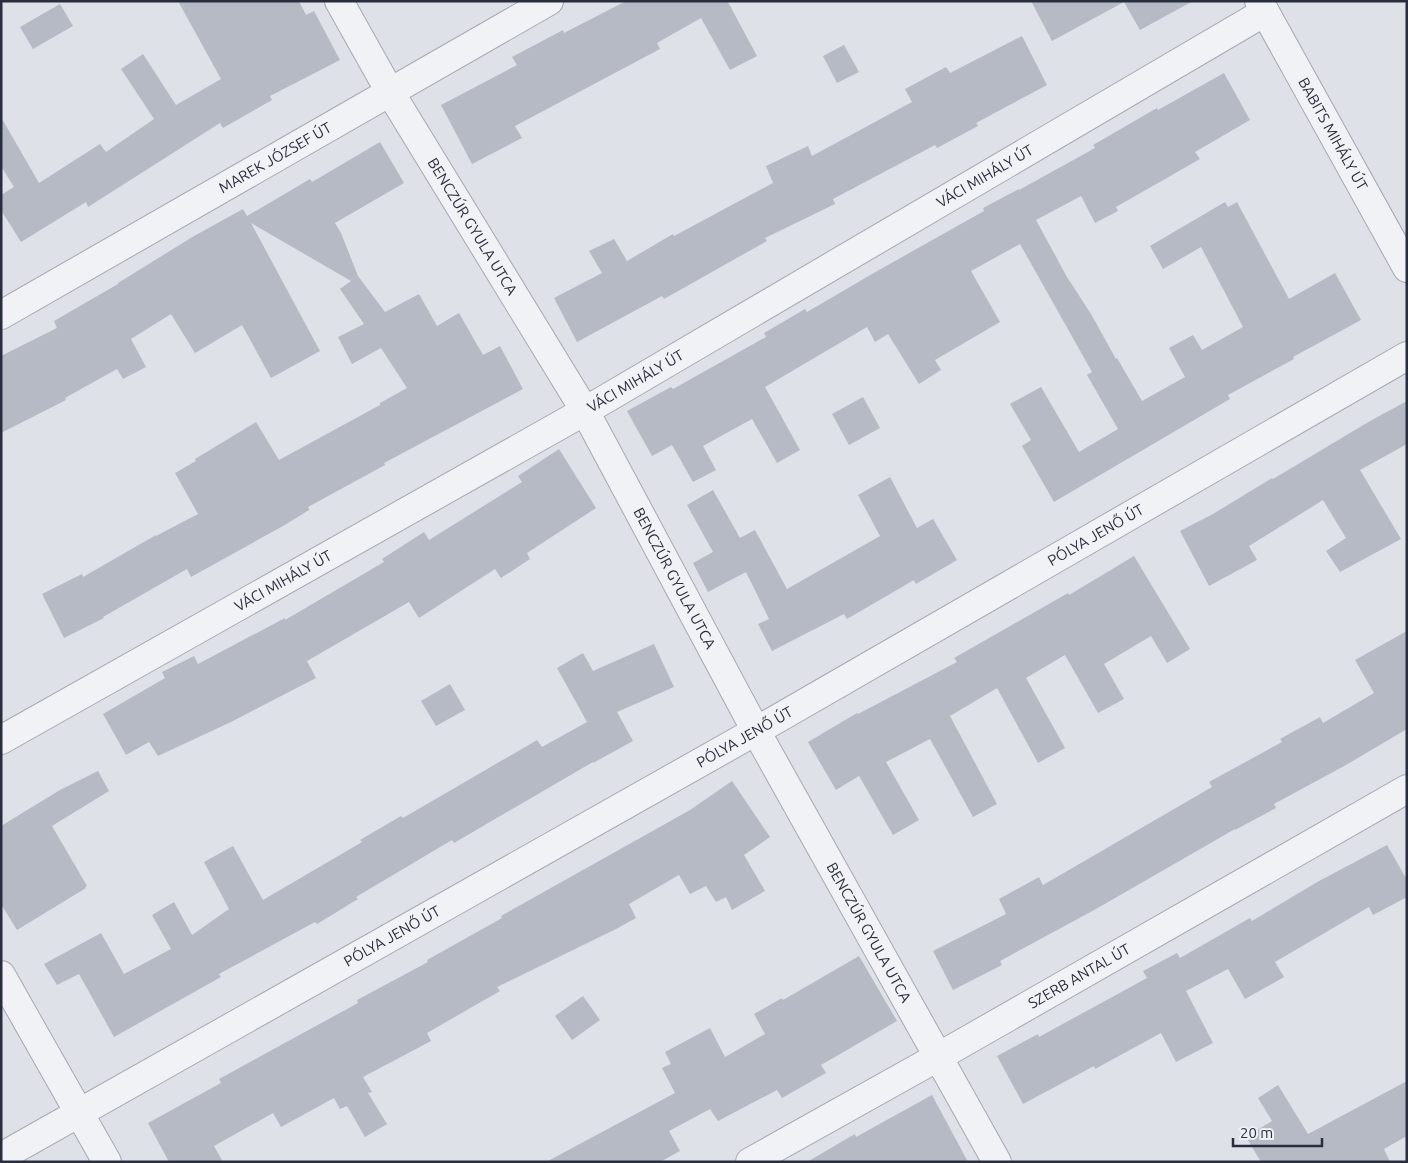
<svg xmlns="http://www.w3.org/2000/svg" width="1408" height="1163" font-family="Ubuntu,sans-serif">
	<style>
		.building { fill: #b6bac4 }
		.lines { fill: none; stroke-linecap: round; stroke-linejoin: round }
		.minor-casing { stroke: #a4a8b2; stroke-width: 30 }
		.minor { stroke: #f1f2f6; stroke-width: 28 }
		.labels { text-anchor: middle; stroke-width: 4.5; stroke-linejoin: round; paint-order: stroke }
		.street-label { font-size: 15px; fill: #282e3e; stroke: #eef0f5 }
	</style>
	<rect width="100%" height="100%" fill="#dfe1e8"/>
	<g class="building">
		<polygon points="178,1 299,1 306,15 314,11 340,60 270,96 272,100 223,128 220,123 88,207 86,202 21,242 1,210 1,195 14,187 1,166 1,117 39,183 100,144 106,152 154,119 121,69 143,54 176,105 221,79"/>
		<polygon points="626,1 730,1 728,2 757,56 730,70 701,18 657,43 660,49 515,126 522,138 472,164 441,105 517,65 512,57 563,30 564,33"/>
		<polygon points="1031,1 1193,1 1140,30 1124,2 1052,41"/>
		<polygon points="60,4 73,26 33,49 20,27"/>
		<polygon points="1022,36 1047,85 976,123 978,126 937,148 935,145 833,199 835,204 765,238 767,241 664,299 662,296 577,342 554,298 602,273 589,251 614,239 627,261 673,234 674,236 773,183 766,166 808,146 812,156 912,102 905,89 946,67 950,73"/>
		<polygon points="844,45 859,72 837,83 823,56"/>
		<polygon points="1224,73 1250,120 1195,152 1200,159 1116,207 1118,211 1095,223 1081,196 1036,220 1067,277 1091,314 1116,359 1117,358 1142,401 1185,377 1169,348 1193,335 1202,350 1243,327 1201,247 1163,269 1150,246 1225,202 1228,207 1237,202 1289,299 1335,273 1361,320 1293,357 1294,359 1228,395 1230,399 1054,502 1022,446 1031,440 1010,404 1041,387 1079,452 1118,429 1087,375 1092,372 1020,244 971,271 1000,322 935,360 941,370 919,384 888,334 875,342 867,327 765,387 800,450 777,463 752,419 703,446 716,470 693,482 672,445 652,456 627,411 671,387 673,389 766,337 764,333 805,309 807,312 879,270 984,211 983,208 1019,189 1019,190 1095,148 1093,145 1157,108 1158,110"/>
		<polygon points="380,142 404,183 335,223 341,233 358,276 385,312 419,294 437,326 459,313 483,355 500,346 523,389 384,463 385,465 308,507 309,510 283,526 191,577 187,569 103,617 104,618 64,638 42,594 82,574 83,577 156,535 156,536 198,514 175,473 196,461 195,459 256,422 279,460 380,405 380,403 407,388 381,348 352,364 338,337 364,324 340,289 351,281 251,223 320,351 271,378 242,325 195,353 171,314 131,339 146,367 123,379 117,369 65,398 66,400 1,433 1,356 57,328 54,321 118,284 118,283 194,236 243,209 247,216 310,179 312,182"/>
		<polygon points="863,397 880,428 849,445 832,414"/>
		<polygon points="1407,401 1407,444 1360,470 1401,539 1340,572 1326,551 1346,538 1323,500 1249,546 1257,560 1209,586 1180,531 1213,514 1272,478 1273,479 1370,421"/>
		<polygon points="559,449 596,508 527,553 530,559 501,578 495,569 419,618 409,602 307,661 316,678 231,722 158,756 149,742 126,755 103,714 165,678 162,672 194,656 198,664 285,618 285,620 384,562 382,559 424,532 429,540 522,482 518,476"/>
		<polygon points="890,477 917,528 933,519 957,560 916,584 914,580 847,619 844,614 772,651 758,624 769,619 746,572 708,592 693,563 713,552 687,505 713,490 740,538 755,530 787,589 880,536 858,495"/>
		<polygon points="1134,556 1190,649 1167,663 1151,636 1104,664 1124,699 1098,713 1065,655 1026,678 1065,748 1038,763 997,688 950,716 997,804 973,817 930,739 886,762 919,820 893,835 859,776 836,790 808,742 857,713 858,714 957,662 954,658 1068,593 1069,595"/>
		<polygon points="1407,631 1407,729 1346,765 1274,804 1276,808 1235,830 1235,829 1096,909 1000,961 1002,965 953,990 933,951 1006,914 999,899 1039,877 1043,885 1212,787 1209,782 1282,742 1280,739 1320,717 1323,723 1374,693 1355,660"/>
		<polygon points="654,644 674,687 617,712 633,741 593,763 593,762 454,843 452,840 356,897 358,899 317,924 315,922 219,974 221,977 114,1037 79,974 57,985 44,964 101,933 124,974 171,949 152,915 174,902 192,935 229,909 204,862 233,846 263,900 362,842 360,840 401,816 403,818 537,740 542,747 587,722 557,668 583,653 593,671"/>
		<polygon points="450,684 465,710 436,726 421,701"/>
		<polygon points="98,771 109,791 52,826 87,886 85,887 86,888 17,930 1,904 1,826 60,790"/>
		<polygon points="732,781 770,837 744,855 765,891 732,910 726,897 716,902 706,886 690,894 679,875 629,904 636,918 616,929 497,987 500,991 427,1033 431,1041 363,1077 372,1092 368,1093 387,1124 365,1137 347,1106 340,1109 334,1098 281,1127 273,1113 214,1146 223,1162 169,1162 148,1123 221,1083 219,1079 358,1003 357,1000 428,962 427,960 502,918 501,916 690,810"/>
		<polygon points="1387,845 1407,880 1407,897 1373,915 1369,907 1275,962 1284,977 1245,999 1228,969 1186,991 1213,1043 1176,1062 1161,1033 1095,1069 1094,1066 1023,1104 997,1056 1038,1034 1039,1037 1147,978 1143,971 1177,953 1180,958 1250,918 1252,921 1319,881"/>
		<polygon points="859,956 897,1021 821,1065 826,1073 782,1098 777,1090 718,1121 710,1109 669,1131 680,1151 660,1162 546,1162 675,1093 662,1068 671,1064 665,1052 710,1028 725,1057 765,1034 754,1014 782,998 783,1000"/>
		<polygon points="583,996 600,1020 572,1040 555,1016"/>
		<polygon points="1407,1081 1407,1136 1384,1149 1390,1162 1261,1162 1246,1137 1272,1121 1258,1098 1278,1085 1308,1134"/>
		<polygon points="932,1095 968,1162 807,1162 855,1134 856,1137"/>
	</g>
	<g class="lines">
		<g class="minor-casing">
			<g id="minor">
				<path id="s1" d="M 339,1 L 390,92 L 585,411 L 756,731 L 997,1162"/>
				<path id="s2" d="M 1259,1 L 1407,268"/>
				<path id="s3" d="M 1,315 L 549,1"/>
				<path id="s4" d="M 1,740 L 585,411 L 1265,12"/>
				<polyline points="1,975 107,1162"/>
				<path id="s5" d="M 1,1157 L 756,731 L 1407,356"/>
				<path id="s6" d="M 750,1162 L 938,1057 L 1407,789"/>
			</g>
		</g>
		<use href="#minor" class="minor"/>
	</g>
	<g class="labels">
		<g class="street-label">
			<text dy="5" stroke="none"><textPath href="#s2" startOffset="152">BABITS MIHÁLY ÚT</textPath></text>
			<text dy="5" stroke="none"><textPath href="#s3" startOffset="316">MAREK JÓZSEF ÚT</textPath></text>
			<text dy="5" stroke="none"><textPath href="#s4" startOffset="1134">VÁCI MIHÁLY ÚT</textPath></text>
			<text dy="5" stroke="none"><textPath href="#s1" startOffset="262">BENCZÚR GYULA UTCA</textPath></text>
			<text dy="5" stroke="none"><textPath href="#s4" startOffset="729">VÁCI MIHÁLY ÚT</textPath></text>
			<text dy="5" stroke="none"><textPath href="#s5" startOffset="1259">PÓLYA JENŐ ÚT</textPath></text>
			<text dy="5" stroke="none"><textPath href="#s1" startOffset="668">BENCZÚR GYULA UTCA</textPath></text>
			<text dy="5" stroke="none"><textPath href="#s4" startOffset="324">VÁCI MIHÁLY ÚT</textPath></text>
			<text dy="5" stroke="none"><textPath href="#s5" startOffset="854">PÓLYA JENŐ ÚT</textPath></text>
			<text dy="5" stroke="none"><textPath href="#s1" startOffset="1072">BENCZÚR GYULA UTCA</textPath></text>
			<text dy="5" stroke="none"><textPath href="#s5" startOffset="449">PÓLYA JENŐ ÚT</textPath></text>
			<text dy="5" stroke="none"><textPath href="#s6" startOffset="378">SZERB ANTAL ÚT</textPath></text>
		</g>
	</g>
	<rect width="1408" height="1163" fill="none" stroke="#282e3e" stroke-width="5"/>
	<path d="M1233 1138v8h89v-8" fill="none" stroke="#282e3e" stroke-width="2.5"/>
	<text x="1240" y="1138" font-size="15" fill="#282e3e" stroke="#eef0f5" stroke-width="4" paint-order="stroke">20 m</text>
</svg>
